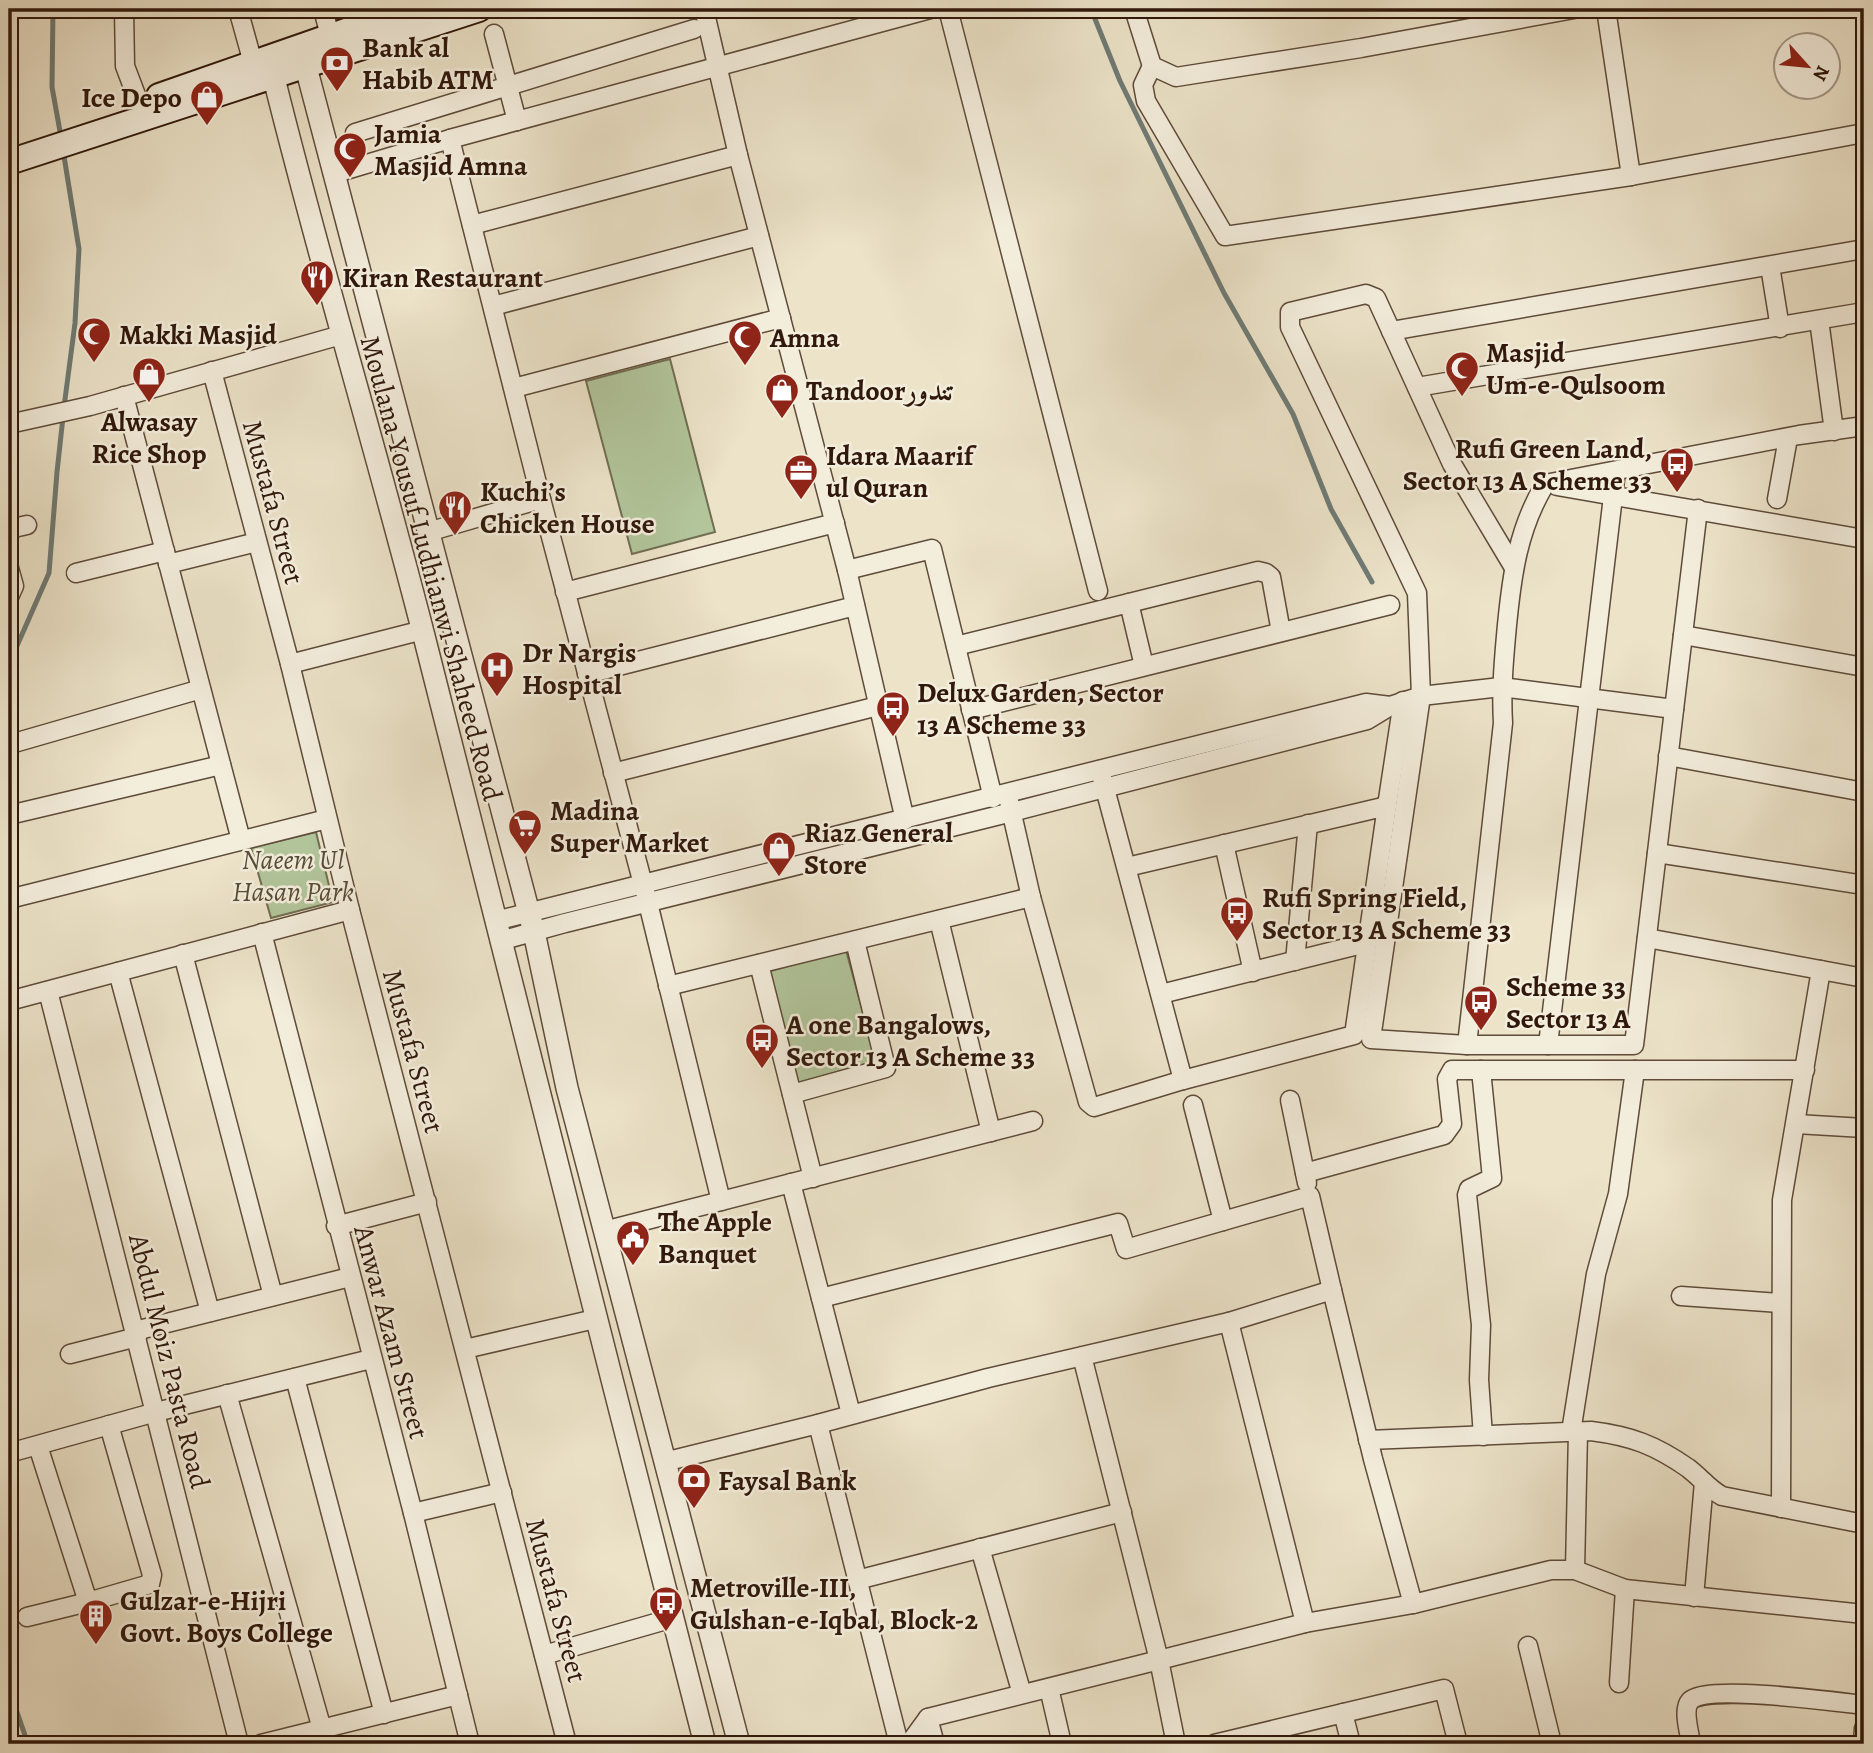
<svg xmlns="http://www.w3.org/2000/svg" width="1873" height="1753" font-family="Alegreya,Amiri,serif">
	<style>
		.green { fill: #b2c59b; stroke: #716e53; stroke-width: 2 }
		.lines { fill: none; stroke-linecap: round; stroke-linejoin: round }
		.stream { stroke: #6f7b75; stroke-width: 5 }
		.minor-casing { stroke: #5f4b3a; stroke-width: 21 }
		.tertiary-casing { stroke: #5f4b3a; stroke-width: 24 }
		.secondary-casing { stroke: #30180b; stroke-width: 28 }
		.minor { stroke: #f3eddc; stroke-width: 18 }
		.tertiary { stroke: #f3eddc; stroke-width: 21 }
		.secondary { stroke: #f3eddc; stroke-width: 24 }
		.labels { text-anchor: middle; stroke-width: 5; stroke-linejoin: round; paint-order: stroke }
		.poi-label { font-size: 28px; font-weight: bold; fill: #30180b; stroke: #f3eddc; text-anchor: start }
		.street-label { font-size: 28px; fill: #30180b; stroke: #f3eddc }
		.park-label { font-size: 28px; font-style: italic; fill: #574c36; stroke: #f3eddc }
	</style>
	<rect width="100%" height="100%" fill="#ece3c9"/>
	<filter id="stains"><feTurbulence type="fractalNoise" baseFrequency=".00286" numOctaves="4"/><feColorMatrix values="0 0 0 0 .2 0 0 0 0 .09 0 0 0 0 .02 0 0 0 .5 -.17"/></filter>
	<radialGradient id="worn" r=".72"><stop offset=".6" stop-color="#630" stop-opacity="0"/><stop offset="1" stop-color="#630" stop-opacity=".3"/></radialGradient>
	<g class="green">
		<polygon points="670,359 715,532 632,554 586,381"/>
		<polygon points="316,832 333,902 271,918 251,848"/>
		<polygon points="846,950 876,1061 797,1083 767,972"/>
	</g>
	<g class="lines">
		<g class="stream">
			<polyline points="53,9 52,87 61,137"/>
			<polyline points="1091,9 1120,81 1224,293 1293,414 1331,509 1372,582"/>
			<polyline points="63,150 79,249 75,323 64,407"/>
			<polyline points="9,664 49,573 57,472 63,417"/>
			<polyline points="9,1689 28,1744"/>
		</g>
		<g class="minor-casing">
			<g id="minor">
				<polyline points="124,9 125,66 139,103"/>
				<polyline points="238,9 253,63"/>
				<polyline points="323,9 330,36"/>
				<polyline points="704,9 738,155 847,570 905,820"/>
				<polyline points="948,9 1098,591"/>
				<polyline points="1134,9 1152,66 1176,77 1361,48 1574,9"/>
				<polyline points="1606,9 1631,176"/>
				<polyline points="494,34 517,121"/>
				<polyline points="1152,66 1143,85 1146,101 1225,236 1631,176 1864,133"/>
				<polyline points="355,133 694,29"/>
				<polyline points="450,139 541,499 648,903 721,1201"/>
				<polyline points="333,174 450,139 930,9"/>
				<polyline points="472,225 738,155"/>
				<polyline points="1770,266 1780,328"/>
				<polyline points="493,306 759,236"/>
				<polyline points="1819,320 1834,431"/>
				<polyline points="1391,331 1864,249"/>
				<polyline points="212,371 290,664 350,910 567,1744"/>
				<polyline points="1417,387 1864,312"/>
				<polyline points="514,388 781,318"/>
				<polyline points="124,396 241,840"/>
				<polyline points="9,424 90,406 341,335"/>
				<polyline points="1557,486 1864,539"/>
				<polyline points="1777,499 1788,438"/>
				<polyline points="9,529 27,525"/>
				<polyline points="428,532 541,499"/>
				<polyline points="168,564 257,542"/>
				<polyline points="1513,566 1452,464 1376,298 1366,294 1290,312 1290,327 1417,593 1421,696 1371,1039 1467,1045 1634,1045 1698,509"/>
				<polyline points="9,568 14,586 9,597"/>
				<polyline points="847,570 932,549 993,798"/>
				<polyline points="76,573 165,551"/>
				<polyline points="565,592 835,523"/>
				<polyline points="1129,603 1144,666"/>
				<polyline points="1683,635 1864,667"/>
				<polyline points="956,646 1258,571 1266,573 1271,577 1281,632"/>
				<polyline points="290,664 423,630"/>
				<polyline points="587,674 855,606"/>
				<polyline points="971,710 1390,605"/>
				<polyline points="14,743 201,689"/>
				<polyline points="1668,756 1864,792"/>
				<polyline points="1100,770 1183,1080 1354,1035 1387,806 1127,867"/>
				<polyline points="613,773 878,706"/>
				<polyline points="1009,801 1031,897 1088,1102 1094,1107 1183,1080"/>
				<polyline points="1387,806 1403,701"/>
				<polyline points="9,815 221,765"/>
				<polyline points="1224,844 1253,972"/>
				<polyline points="1657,853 1864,885"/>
				<polyline points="9,899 327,819"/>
				<polyline points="939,920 991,1132"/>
				<polyline points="495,921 1366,703 1390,706"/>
				<polyline points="262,933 413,1513 470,1744"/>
				<polyline points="1647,938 1864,978"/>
				<polyline points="500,941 565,923 1012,812 1367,720 1390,706 1421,696 1501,687 1674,709"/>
				<polyline points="183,954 273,1296"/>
				<polyline points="1295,961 1308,824"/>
				<polyline points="759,964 813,1178"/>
				<polyline points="118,972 210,1312"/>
				<polyline points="668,986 1031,897"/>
				<polyline points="48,991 239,1744"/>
				<polyline points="1161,994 1366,943"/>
				<polyline points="9,1001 350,910"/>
				<path d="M 1467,1045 L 1503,723 C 1501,689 1504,658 1507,625 C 1512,574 1518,529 1545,484 L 1799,435 L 1864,426"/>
				<polyline points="1548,1045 1616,471"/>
				<polyline points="1481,1070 1492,1178 1469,1189 1467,1195 1481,1325 1479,1380 1483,1436"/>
				<polyline points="792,1094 886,1068 855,941"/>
				<polyline points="1290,1100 1307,1183"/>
				<polyline points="1193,1105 1223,1221"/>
				<polyline points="1796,1124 1864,1128"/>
				<polyline points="1305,1173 1444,1135 1452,1124 1447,1079 1452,1070 1805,1070"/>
				<polyline points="791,1183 851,1414"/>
				<polyline points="336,1226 427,1202"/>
				<polyline points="604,1231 1033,1121"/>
				<polyline points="1681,1296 1780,1303"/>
				<polyline points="821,1298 1118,1223 1126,1249 1310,1196 1332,1290"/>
				<polyline points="1229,1322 1305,1623"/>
				<polyline points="135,1331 350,1277"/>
				<polyline points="465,1349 595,1319"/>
				<polyline points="70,1354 137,1337"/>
				<polyline points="295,1378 384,1714"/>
				<polyline points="227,1394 322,1729"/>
				<polyline points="818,1424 899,1744"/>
				<polyline points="1571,1432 1596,1274 1618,1194 1635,1070"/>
				<path d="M 1368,1440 L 1591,1431 C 1631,1436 1655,1445 1688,1468 C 1700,1477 1709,1489 1722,1496 L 1864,1524"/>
				<polyline points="38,1446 88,1602 150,1584 152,1575 109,1425"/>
				<polyline points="9,1453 156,1412 371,1359"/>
				<polyline points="664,1462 818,1424 988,1378 1229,1322 1332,1290 1373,1459 1413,1604 1305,1623 1159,1660 1082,1356"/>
				<polyline points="1781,1508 1782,1200 1821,970"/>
				<polyline points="413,1513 502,1492"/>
				<polyline points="980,1548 1022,1694"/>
				<polyline points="1575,1570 1578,1432"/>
				<polyline points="857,1580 1122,1512"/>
				<polyline points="1694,1597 1704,1482"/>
				<polyline points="1413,1604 1551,1570 1575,1570 1625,1589 1864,1614"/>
				<polyline points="27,1617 88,1602"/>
				<polyline points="1528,1646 1552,1744"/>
				<polyline points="544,1655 673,1618"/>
				<polyline points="1619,1683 1625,1589"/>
				<polyline points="1049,1688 1062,1744"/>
				<polyline points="1343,1713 1351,1744"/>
				<polyline points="928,1718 935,1744"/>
				<polyline points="261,1744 458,1695"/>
				<polyline points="909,1744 928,1718 1159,1660 1176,1744"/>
				<polyline points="1214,1744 1444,1689 1458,1744"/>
				<path d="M 1691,1744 C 1690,1734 1682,1710 1690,1701 C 1706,1684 1837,1702 1864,1705"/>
				<polyline points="1863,1744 1864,1728"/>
			</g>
		</g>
		<g class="tertiary-casing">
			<g id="tertiary">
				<polyline points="302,52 534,932 567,1088 739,1744"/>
				<path d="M 270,62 C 317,255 375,444 424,636 C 518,1005 610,1375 705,1744"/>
			</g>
		</g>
		<g class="secondary-casing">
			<g id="secondary">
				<polyline points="159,96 409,9"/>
				<polyline points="9,162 479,9"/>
			</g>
		</g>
		<use href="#minor" class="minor"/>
		<use href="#tertiary" class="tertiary"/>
		<use href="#secondary" class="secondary"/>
	</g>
	<defs>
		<g id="bank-pin" transform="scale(1.75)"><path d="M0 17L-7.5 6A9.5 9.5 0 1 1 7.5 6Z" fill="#8f2418" stroke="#f3eddc"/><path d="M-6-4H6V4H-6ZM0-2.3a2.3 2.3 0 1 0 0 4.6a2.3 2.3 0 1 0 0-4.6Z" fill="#fff"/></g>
		<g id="shop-pin" transform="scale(1.75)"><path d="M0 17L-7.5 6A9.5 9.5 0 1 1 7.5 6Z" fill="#8f2418" stroke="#f3eddc"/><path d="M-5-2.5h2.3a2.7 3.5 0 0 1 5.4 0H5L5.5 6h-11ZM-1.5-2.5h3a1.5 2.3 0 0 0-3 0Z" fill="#fff"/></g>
		<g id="mosque-pin" transform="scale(1.75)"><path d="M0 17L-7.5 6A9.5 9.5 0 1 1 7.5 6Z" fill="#8f2418" stroke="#f3eddc"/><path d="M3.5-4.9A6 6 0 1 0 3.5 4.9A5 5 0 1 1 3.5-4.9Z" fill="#fff"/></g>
		<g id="restaurant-pin" transform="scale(1.75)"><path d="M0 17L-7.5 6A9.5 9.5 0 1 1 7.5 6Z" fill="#8f2418" stroke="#f3eddc"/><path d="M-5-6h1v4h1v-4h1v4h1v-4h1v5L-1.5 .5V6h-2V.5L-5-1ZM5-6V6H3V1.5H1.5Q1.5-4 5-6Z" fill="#fff"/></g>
		<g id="bus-pin" transform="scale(1.75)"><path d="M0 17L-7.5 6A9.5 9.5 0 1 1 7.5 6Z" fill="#8f2418" stroke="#f3eddc"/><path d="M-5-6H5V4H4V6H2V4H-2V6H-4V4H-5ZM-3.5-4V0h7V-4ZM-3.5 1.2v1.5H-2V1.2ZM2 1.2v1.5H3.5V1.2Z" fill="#fff"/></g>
		<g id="office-pin" transform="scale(1.75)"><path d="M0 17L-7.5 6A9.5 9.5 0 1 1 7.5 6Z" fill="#8f2418" stroke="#f3eddc"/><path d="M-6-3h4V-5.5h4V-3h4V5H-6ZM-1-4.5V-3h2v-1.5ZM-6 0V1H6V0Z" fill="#fff"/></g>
		<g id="hospital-pin" transform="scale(1.75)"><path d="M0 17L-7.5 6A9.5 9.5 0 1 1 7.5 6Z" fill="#8f2418" stroke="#f3eddc"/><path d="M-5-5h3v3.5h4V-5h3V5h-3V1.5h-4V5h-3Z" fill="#fff"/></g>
		<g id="supermarket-pin" transform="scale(1.75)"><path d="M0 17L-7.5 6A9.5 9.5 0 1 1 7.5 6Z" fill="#8f2418" stroke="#f3eddc"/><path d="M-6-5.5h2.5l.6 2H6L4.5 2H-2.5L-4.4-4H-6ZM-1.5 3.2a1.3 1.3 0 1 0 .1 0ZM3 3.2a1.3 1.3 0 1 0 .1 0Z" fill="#fff"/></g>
		<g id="civic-pin" transform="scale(1.75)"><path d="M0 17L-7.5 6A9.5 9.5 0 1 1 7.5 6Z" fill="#8f2418" stroke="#f3eddc"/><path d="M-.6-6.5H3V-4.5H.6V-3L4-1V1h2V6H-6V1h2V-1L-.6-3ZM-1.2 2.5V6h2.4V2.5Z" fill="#fff"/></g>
		<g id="building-pin" transform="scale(1.75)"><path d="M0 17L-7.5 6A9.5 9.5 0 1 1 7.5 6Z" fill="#8f2418" stroke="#f3eddc"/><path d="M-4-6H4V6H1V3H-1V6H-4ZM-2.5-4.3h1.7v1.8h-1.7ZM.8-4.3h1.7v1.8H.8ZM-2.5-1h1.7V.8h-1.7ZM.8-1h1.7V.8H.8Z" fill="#fff"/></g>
	</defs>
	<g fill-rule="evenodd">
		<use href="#bank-pin" x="337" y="63"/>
		<use href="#shop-pin" x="207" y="97"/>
		<use href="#mosque-pin" x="350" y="149"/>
		<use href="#restaurant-pin" x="317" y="277"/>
		<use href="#mosque-pin" x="94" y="334"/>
		<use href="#mosque-pin" x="745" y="337"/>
		<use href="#mosque-pin" x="1462" y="368"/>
		<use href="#shop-pin" x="149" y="374"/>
		<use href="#shop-pin" x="782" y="390"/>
		<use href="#bus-pin" x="1677" y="464"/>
		<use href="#office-pin" x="801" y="471"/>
		<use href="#restaurant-pin" x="455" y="507"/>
		<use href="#hospital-pin" x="497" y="668"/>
		<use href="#bus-pin" x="893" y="708"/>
		<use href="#supermarket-pin" x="525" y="826"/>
		<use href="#shop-pin" x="779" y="848"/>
		<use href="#bus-pin" x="1237" y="913"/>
		<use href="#bus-pin" x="1481" y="1002"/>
		<use href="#bus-pin" x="762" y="1040"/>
		<use href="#civic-pin" x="633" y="1237"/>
		<use href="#bank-pin" x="694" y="1480"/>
		<use href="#bus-pin" x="666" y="1603"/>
		<use href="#building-pin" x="96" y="1616"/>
	</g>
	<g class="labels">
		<g class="poi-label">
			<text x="362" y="57">Bank al<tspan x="362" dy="32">Habib ATM</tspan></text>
			<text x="182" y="107" text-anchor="end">Ice Depo</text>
			<text x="374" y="143">Jamia<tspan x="374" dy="32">Masjid Amna</tspan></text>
			<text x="342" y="287">Kiran Restaurant</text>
			<text x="119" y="344">Makki Masjid</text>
			<text x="770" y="347">Amna</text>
			<text x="1486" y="362">Masjid<tspan x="1486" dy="32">Um-e-Qulsoom</tspan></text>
			<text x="806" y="400">Tandoorتندور</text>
			<text x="149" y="431" text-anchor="middle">Alwasay<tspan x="149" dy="32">Rice Shop</tspan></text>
			<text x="1652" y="458" text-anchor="end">Rufi Green Land,<tspan x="1652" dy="32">Sector 13 A Scheme 33</tspan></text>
			<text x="826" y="465">Idara Maarif<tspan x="826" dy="32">ul Quran</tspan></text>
			<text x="480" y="501">Kuchi’s<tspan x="480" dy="32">Chicken House</tspan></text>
			<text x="522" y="662">Dr Nargis<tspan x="522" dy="32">Hospital</tspan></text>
			<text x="917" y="702">Delux Garden, Sector<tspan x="917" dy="32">13 A Scheme 33</tspan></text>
			<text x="550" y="820">Madina<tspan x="550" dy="32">Super Market</tspan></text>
			<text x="804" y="842">Riaz General<tspan x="804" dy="32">Store</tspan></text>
			<text x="1262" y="907">Rufi Spring Field,<tspan x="1262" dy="32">Sector 13 A Scheme 33</tspan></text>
			<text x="1506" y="996">Scheme 33<tspan x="1506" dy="32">Sector 13 A</tspan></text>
			<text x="786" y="1034">A one Bangalows,<tspan x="786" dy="32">Sector 13 A Scheme 33</tspan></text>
			<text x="658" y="1231">The Apple<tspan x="658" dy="32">Banquet</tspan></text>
			<text x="718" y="1490">Faysal Bank</text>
			<text x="690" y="1597">Metroville-III,<tspan x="690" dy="32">Gulshan-e-Iqbal, Block-2</tspan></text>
			<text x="120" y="1610">Gulzar-e-Hijri<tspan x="120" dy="32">Govt. Boys College</tspan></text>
		</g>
		<g class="street-label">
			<text transform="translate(274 502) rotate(75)" y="10">Mustafa Street</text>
			<text transform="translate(432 568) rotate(75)" y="10">Moulana Yousuf Ludhianwi Shaheed Road</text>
			<text transform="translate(414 1051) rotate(75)" y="10">Mustafa Street</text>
			<text transform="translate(392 1332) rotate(75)" y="10">Аnwar Azam Street</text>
			<text transform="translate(170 1361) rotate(76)" y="10">Abdul Moiz Pasta Road</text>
			<text transform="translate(557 1600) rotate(75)" y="10">Mustafa Street</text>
		</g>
		<g class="park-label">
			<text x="293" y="869">Naeem Ul<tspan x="293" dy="32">Hasan Park</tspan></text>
		</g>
	</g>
	<rect width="1873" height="1753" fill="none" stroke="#ece3c9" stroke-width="35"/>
	<rect x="10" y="10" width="1852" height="1732" fill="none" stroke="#30180b" stroke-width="3.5"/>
	<rect x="18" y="18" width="1838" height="1718" fill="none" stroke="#30180b" stroke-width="2"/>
	<g transform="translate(1807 66) rotate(117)"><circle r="33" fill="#f3eddc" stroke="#a59888" stroke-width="2"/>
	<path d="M0-5L12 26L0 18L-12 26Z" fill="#8f2418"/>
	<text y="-10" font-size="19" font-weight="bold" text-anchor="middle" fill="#30180b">N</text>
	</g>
	<rect width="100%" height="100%" filter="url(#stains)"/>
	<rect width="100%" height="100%" fill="url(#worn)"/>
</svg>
